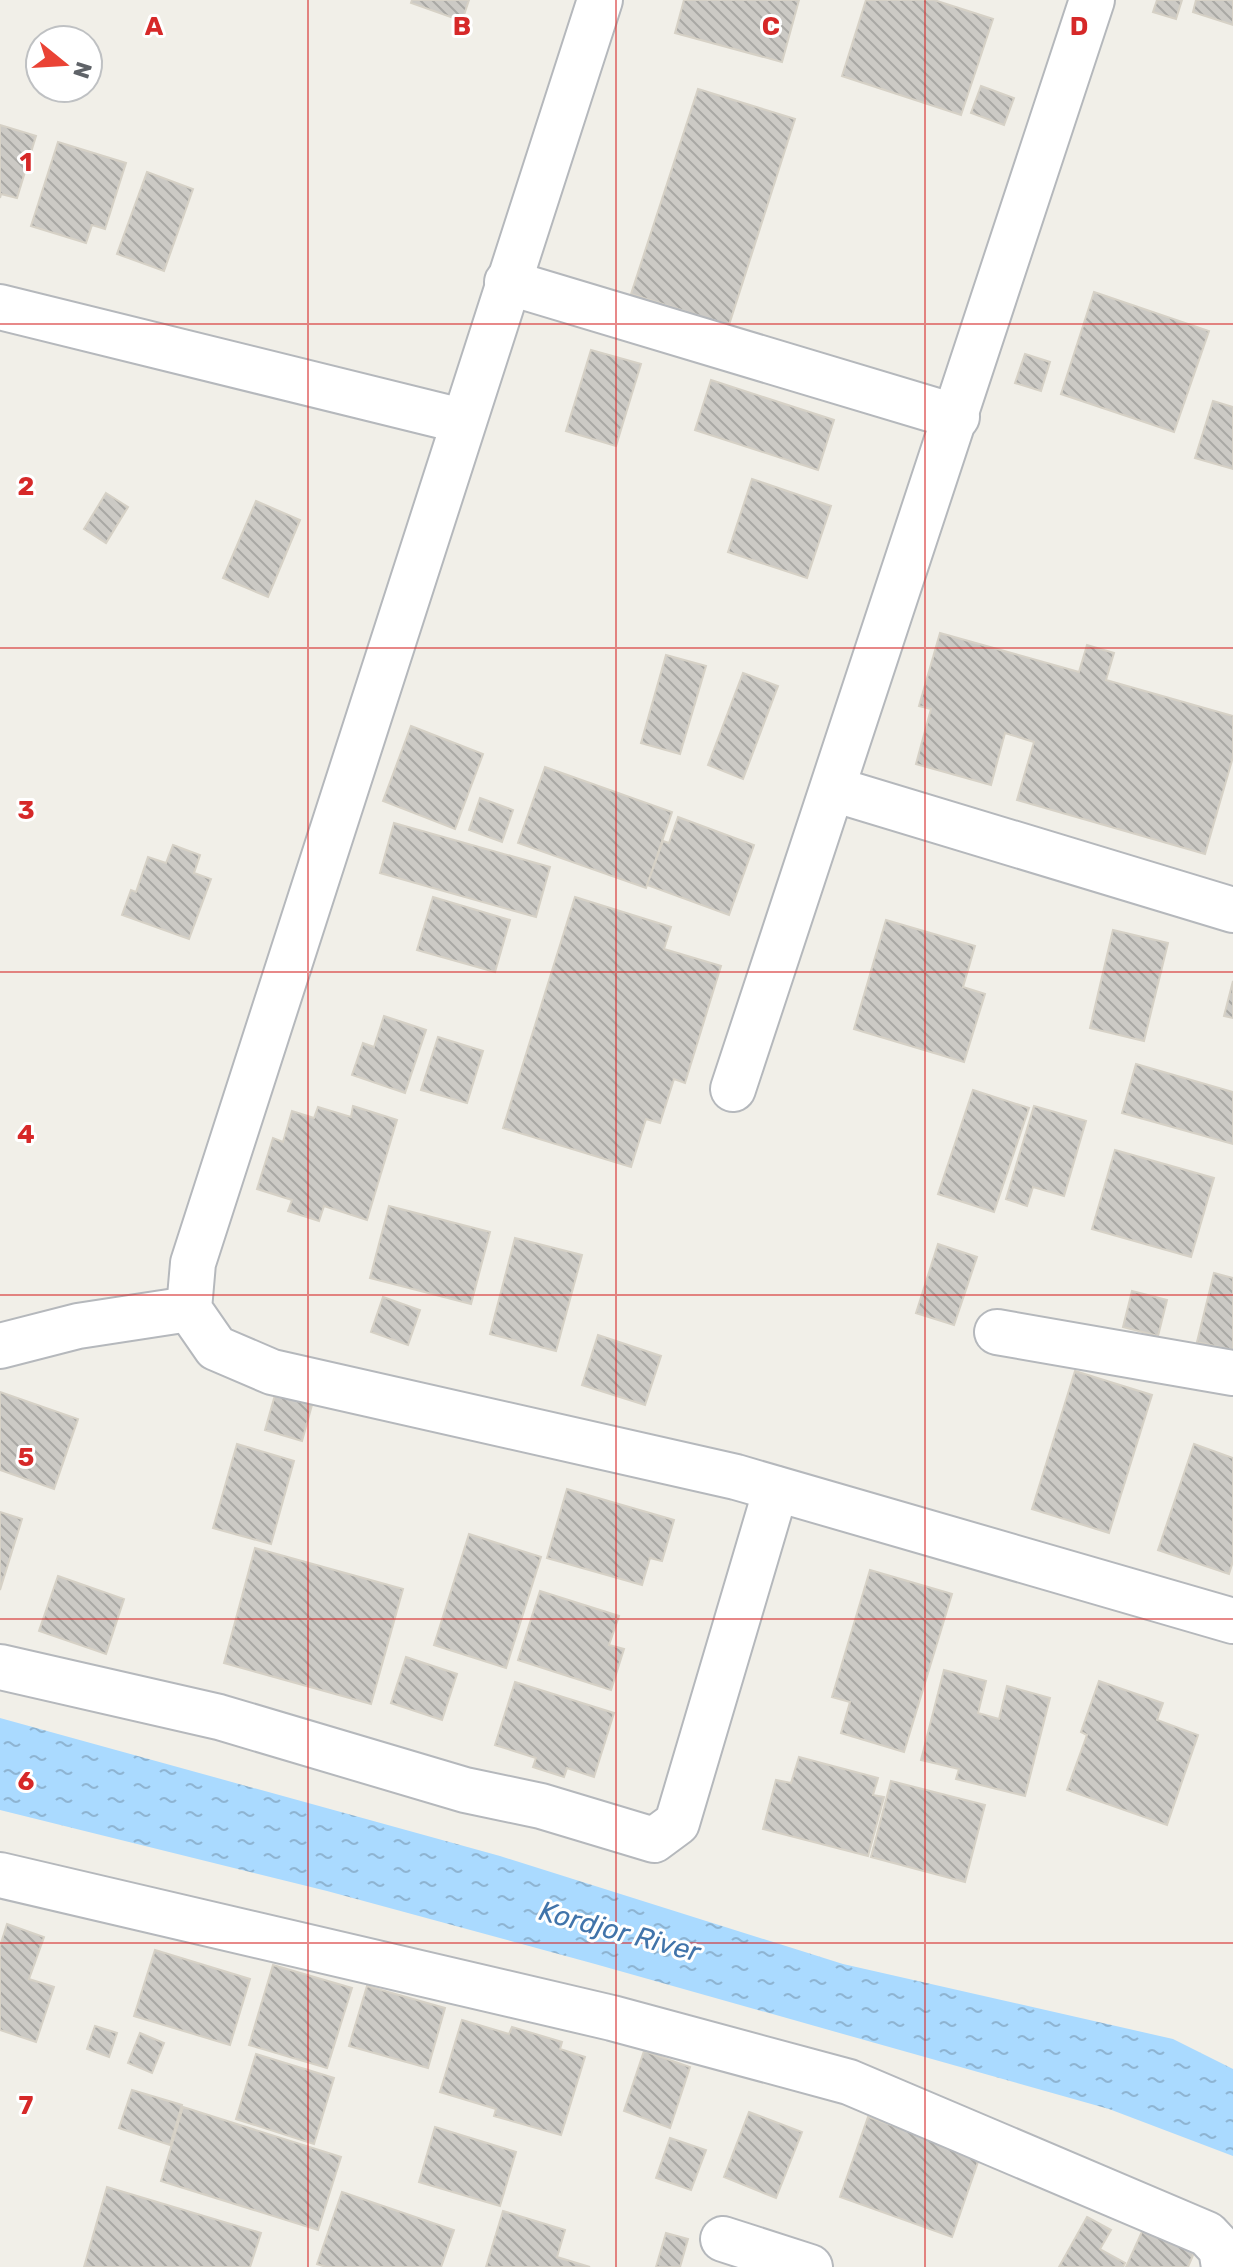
<svg xmlns="http://www.w3.org/2000/svg" width="1233" height="2267" font-family="Rubik,sans-serif">
	<style>
		.water { fill: url(#water-ripples) }
		.building { fill: url(#building-back-hatch); stroke: #d6d1c6; stroke-width: 2 }
		.lines { fill: none; stroke-linecap: round; stroke-linejoin: round }
		.minor-casing { stroke: #b5b8bc; stroke-width: 48 }
		.minor { stroke: #fff; stroke-width: 44 }
		.grid { fill: none; stroke: #d62828; stroke-width: 2; stroke-opacity: 0.55 }
		.labels { text-anchor: middle; stroke-width: 6; stroke-linejoin: round; paint-order: stroke }
		.water-label { font-size: 28px; font-style: italic; fill: #4174aa; stroke: #fff }
		.grid-label { font-size: 26px; text-anchor: middle; font-weight: bold; fill: #d62828; stroke: #fff; stroke-width: 6; stroke-linejoin: round; paint-order: stroke }
	</style>
	<defs>
		<pattern id="water-ripples" width="26" height="14" patternUnits="userSpaceOnUse" patternTransform="scale(2)"><rect width="26" height="14" fill="#aadaff"/><path d="M2 4q2-2 4 0t4 0M15 11q2-2 4 0t4 0" fill="none" stroke="#8eb4d2"/></pattern>
		<pattern id="building-back-hatch" width="6" height="6" patternUnits="userSpaceOnUse" patternTransform="scale(2)"><rect width="6" height="6" fill="#cccac5"/><path d="M-1 5l2 2M0 0l6 6M5-1l2 2" fill="none" stroke="#a9a8a4"/></pattern>
	</defs>
	<rect width="100%" height="100%" fill="#f1efe8"/>
	<polygon class="water" points="0,1718 500,1856 843,1964 1173,2039 1233,2069 1233,2156 1109,2109 595,1964 327,1891 0,1810"/>
	<g class="building">
		<polygon points="412,0 469,0 462,21 411,3"/>
		<polygon points="684,0 799,0 782,62 675,33"/>
		<polygon points="866,0 934,0 993,19 961,115 842,76"/>
		<polygon points="1157,0 1182,0 1176,19 1153,12"/>
		<polygon points="1196,0 1233,0 1233,25 1193,12"/>
		<polygon points="981,86 1014,98 1004,125 971,113"/>
		<polygon points="698,89 795,119 729,325 631,294"/>
		<polygon points="0,125 36,136 17,198 1,194 0,198"/>
		<polygon points="58,142 126,163 105,229 92,225 86,243 31,226"/>
		<polygon points="147,172 193,189 164,271 117,254"/>
		<polygon points="1094,292 1209,331 1174,432 1061,394"/>
		<polygon points="591,350 641,364 616,446 566,431"/>
		<polygon points="1025,354 1050,362 1041,391 1015,383"/>
		<polygon points="711,380 834,420 818,470 695,430"/>
		<polygon points="1213,401 1233,407 1233,469 1195,458"/>
		<polygon points="752,479 831,506 807,578 728,552"/>
		<polygon points="106,493 128,507 106,543 84,529"/>
		<polygon points="256,501 300,520 268,597 223,578"/>
		<polygon points="940,633 1079,672 1087,645 1114,653 1106,680 1233,716 1233,757 1205,854 1017,800 1034,742 1005,733 991,785 916,764 931,709 919,706"/>
		<polygon points="666,655 706,666 680,754 641,743"/>
		<polygon points="743,673 778,686 743,779 708,765"/>
		<polygon points="411,726 483,754 455,829 383,801"/>
		<polygon points="545,767 672,812 646,888 518,843"/>
		<polygon points="480,798 513,810 502,842 469,830"/>
		<polygon points="678,817 754,845 729,915 647,885 663,841 669,843"/>
		<polygon points="394,823 550,867 536,917 380,873"/>
		<polygon points="173,845 200,855 194,873 211,879 189,939 122,915 131,890 136,892 148,857 166,863"/>
		<polygon points="433,897 510,920 495,972 417,950"/>
		<polygon points="575,897 671,927 664,949 721,966 685,1083 674,1079 660,1123 646,1119 631,1167 503,1128"/>
		<polygon points="886,920 975,946 963,987 985,994 964,1062 854,1029"/>
		<polygon points="1113,930 1168,943 1144,1041 1090,1028"/>
		<polygon points="1233,981 1233,1018 1224,1016"/>
		<polygon points="384,1016 426,1030 405,1093 352,1075 363,1043 374,1047"/>
		<polygon points="438,1037 483,1051 467,1103 421,1090"/>
		<polygon points="1136,1064 1233,1092 1233,1144 1122,1113"/>
		<polygon points="973,1090 1029,1108 994,1212 938,1194"/>
		<polygon points="353,1106 397,1120 367,1220 324,1206 319,1221 288,1211 292,1200 257,1189 273,1138 283,1142 292,1111 314,1118 318,1107 351,1117"/>
		<polygon points="1034,1106 1086,1121 1064,1196 1033,1187 1027,1206 1006,1199"/>
		<polygon points="1115,1150 1214,1178 1191,1257 1092,1229"/>
		<polygon points="389,1206 490,1232 471,1304 370,1278"/>
		<polygon points="515,1238 582,1255 556,1351 490,1334"/>
		<polygon points="938,1244 977,1257 954,1325 916,1313"/>
		<polygon points="1214,1273 1233,1278 1233,1350 1197,1342"/>
		<polygon points="1132,1291 1167,1300 1158,1336 1123,1327"/>
		<polygon points="383,1297 420,1310 408,1345 371,1332"/>
		<polygon points="598,1335 661,1356 645,1405 582,1385"/>
		<polygon points="1075,1371 1152,1395 1109,1533 1032,1509"/>
		<polygon points="0,1392 78,1419 54,1489 0,1470"/>
		<polygon points="275,1395 312,1405 302,1441 265,1430"/>
		<polygon points="237,1444 294,1461 271,1544 213,1528"/>
		<polygon points="1194,1444 1233,1458 1233,1561 1229,1574 1158,1550"/>
		<polygon points="567,1489 674,1520 662,1561 650,1558 642,1585 547,1558"/>
		<polygon points="0,1512 22,1519 0,1590"/>
		<polygon points="469,1534 541,1557 506,1668 434,1645"/>
		<polygon points="255,1548 403,1589 371,1704 224,1663"/>
		<polygon points="870,1570 952,1594 904,1752 841,1733 850,1702 832,1697"/>
		<polygon points="58,1576 124,1599 106,1654 39,1631"/>
		<polygon points="540,1591 619,1616 609,1645 624,1649 611,1690 518,1660"/>
		<polygon points="406,1657 457,1674 442,1720 391,1703"/>
		<polygon points="944,1670 986,1681 978,1713 999,1719 1007,1686 1050,1698 1025,1796 956,1779 959,1769 921,1760"/>
		<polygon points="1099,1681 1163,1703 1157,1720 1198,1735 1167,1825 1067,1790 1087,1735 1081,1732"/>
		<polygon points="515,1682 614,1713 594,1777 567,1768 564,1777 533,1767 536,1758 495,1745"/>
		<polygon points="799,1757 878,1778 873,1795 884,1797 868,1856 763,1829 776,1780 791,1783"/>
		<polygon points="891,1781 985,1805 965,1882 871,1857"/>
		<polygon points="7,1924 44,1937 29,1979 54,1987 36,2042 0,2030 0,1946"/>
		<polygon points="155,1950 250,1979 230,2045 134,2016"/>
		<polygon points="273,1965 352,1988 327,2068 249,2045"/>
		<polygon points="367,1986 445,2008 428,2068 349,2046"/>
		<polygon points="462,2020 509,2034 512,2027 562,2042 560,2049 585,2057 561,2135 494,2116 496,2109 440,2092"/>
		<polygon points="95,2026 117,2033 109,2057 87,2049"/>
		<polygon points="140,2033 164,2043 152,2073 128,2063"/>
		<polygon points="644,2051 690,2067 670,2128 624,2111"/>
		<polygon points="256,2054 334,2078 314,2144 236,2119"/>
		<polygon points="132,2090 182,2105 170,2145 119,2128"/>
		<polygon points="183,2107 341,2157 318,2230 161,2181"/>
		<polygon points="749,2112 802,2132 776,2198 724,2177"/>
		<polygon points="868,2117 980,2156 952,2237 840,2197"/>
		<polygon points="435,2127 516,2152 500,2206 419,2182"/>
		<polygon points="670,2138 706,2150 691,2190 656,2178"/>
		<polygon points="107,2187 261,2233 250,2267 84,2267"/>
		<polygon points="342,2192 454,2230 441,2267 326,2267 317,2264"/>
		<polygon points="503,2211 565,2230 557,2257 590,2267 486,2267"/>
		<polygon points="1087,2217 1111,2230 1100,2249 1125,2263 1123,2267 1059,2267"/>
		<polygon points="1145,2225 1196,2248 1188,2267 1126,2267"/>
		<polygon points="666,2233 688,2239 680,2267 656,2267"/>
	</g>
	<g class="lines">
		<g class="minor-casing">
			<g id="minor">
				<polyline points="600,0 193,1263 189,1309 216,1348 272,1372 736,1477 1233,1621"/>
				<polyline points="507,282 957,417"/>
				<polyline points="0,307 462,421"/>
				<polyline points="833,789 1233,910"/>
				<polyline points="733,1089 1092,0"/>
				<polyline points="997,1332 1233,1373"/>
				<polyline points="0,1346 78,1326 189,1309"/>
				<polyline points="0,1667 219,1717 465,1790 541,1806 654,1840 677,1823 776,1489"/>
				<polyline points="0,1875 612,2018 849,2082 1207,2234 1221,2249 1224,2267"/>
				<polyline points="723,2239 810,2267"/>
			</g>
		</g>
		<use href="#minor" class="minor"/>
	</g>
	<path class="grid" d="M 308,0 L 308,2267M 616,0 L 616,2267M 925,0 L 925,2267M 0,324 L 1233,324M 0,648 L 1233,648M 0,972 L 1233,972M 0,1295 L 1233,1295M 0,1619 L 1233,1619M 0,1943 L 1233,1943"/>
	<g class="labels">
		<g class="water-label">
			<text transform="translate(620 1931) rotate(15)" y="10">Kordjor River</text>
		</g>
	</g>
	<g class="grid-label">
		<text x="154" y="35">A</text>
		<text x="462" y="35">B</text>
		<text x="771" y="35">C</text>
		<text x="1079" y="35">D</text>
		<text x="26" y="171">1</text>
		<text x="26" y="495">2</text>
		<text x="26" y="819">3</text>
		<text x="26" y="1143">4</text>
		<text x="26" y="1466">5</text>
		<text x="26" y="1790">6</text>
		<text x="26" y="2114">7</text>
	</g>
	<g transform="translate(64 64) rotate(108)"><circle r="38" fill="#ffffff" stroke="#bfc1c3" stroke-width="2"/>
	<path d="M0-6L14 30L0 20L-14 30Z" fill="#ea4335"/>
	<text y="-12" font-size="22" font-weight="bold" text-anchor="middle" fill="#5f6368">N</text>
	</g>
</svg>
